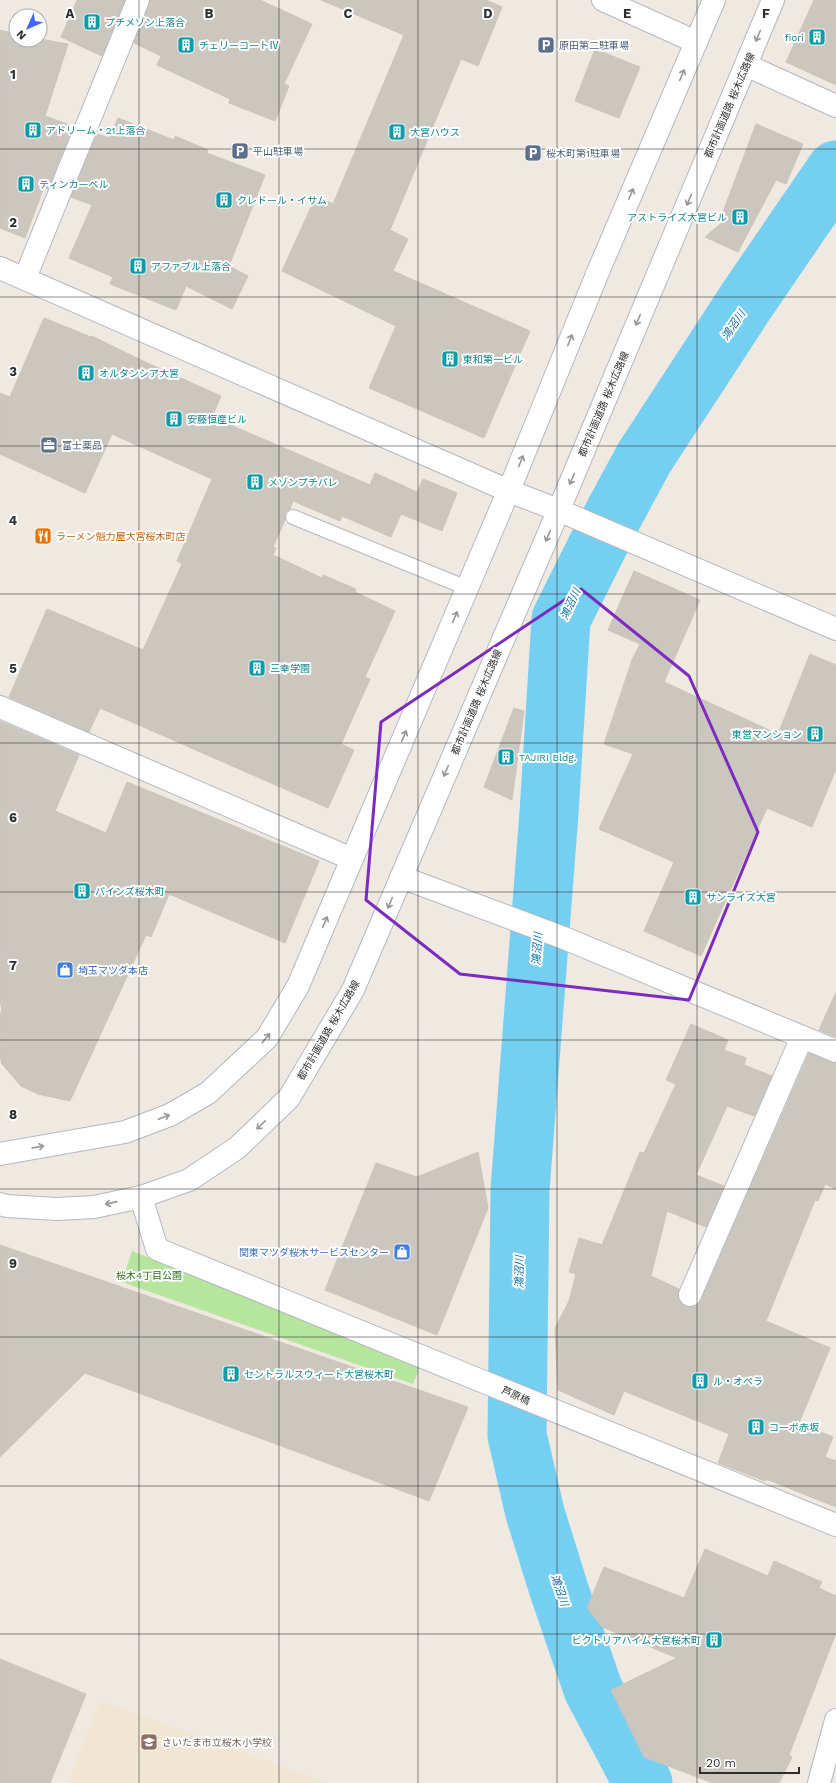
<svg xmlns="http://www.w3.org/2000/svg" width="836" height="1783" font-family="'Work Sans','Noto Sans JP',sans-serif">
	<style>
		.education { fill: #f0e6d1 }
		.green { fill: #b6e59e }
		.lines { fill: none; stroke-linecap: round; stroke-linejoin: round }
		.river { stroke: #75cff0; stroke-width: 59 }
		.building { fill: #cbc7bf; stroke: #cbc5ba }
		.lane-casing { stroke: #b4b7c1; stroke-width: 16 }
		.street-casing { stroke: #b4b7c1; stroke-width: 24 }
		.secondary-casing { stroke: #b4b7c1; stroke-width: 24 }
		.lane { stroke: #fff; stroke-width: 14 }
		.street { stroke: #fff; stroke-width: 22 }
		.secondary { stroke: #fff; stroke-width: 22 }
		.oneway { stroke: #969696 }
		.marked { fill: none; stroke: #7b2cbf; stroke-width: 3; stroke-linejoin: round }
		.grid { fill: none; stroke: #2e2e2e; stroke-width: 1; stroke-opacity: 0.55 }
		.labels { text-anchor: middle; stroke-width: 4; stroke-linejoin: round; paint-order: stroke }
		.culture-label { font-size: 10px; fill: #0d838f; stroke: #fff; text-anchor: start }
		.service-label { font-size: 10px; fill: #4e5e75; stroke: #fff; text-anchor: start }
		.street-label { font-size: 10px; fill: #2e2e2e; stroke: #fff }
		.food-label { font-size: 10px; fill: #c56008; stroke: #fff; text-anchor: start }
		.shop-label { font-size: 10px; fill: #366cbe; stroke: #fff; text-anchor: start }
		.park-label { font-size: 10px; fill: #2c6e1b; stroke: #fff }
		.education-label { font-size: 10px; fill: #785e54; stroke: #fff; text-anchor: start }
		.water-label { font-size: 11px; font-style: italic; fill: #0d6fa3; stroke: #fff }
		.grid-label { font-size: 13px; text-anchor: middle; font-weight: bold; fill: #2e2e2e; stroke: #fff; stroke-width: 4; stroke-linejoin: round; paint-order: stroke }
	</style>
	<rect width="100%" height="100%" fill="#efe9e1"/>
	<polygon class="education" points="100,1701 328,1783 68,1783"/>
	<polygon class="green" points="132,1251 420,1367 413,1384 122,1282"/>
	<g class="lines">
		<polyline class="river" points="643,1783 593,1689 559,1590 535,1513 517,1435 520,1190 549,813 561,619 610,521 644,458 747,300 836,170"/>
	</g>
	<g class="building">
		<polygon points="77,0 125,0 102,56 61,37"/>
		<polygon points="150,0 260,0 312,24 284,84 289,86 275,121 229,103 230,99 157,65 161,56 134,43"/>
		<polygon points="321,0 486,0 502,7 478,66 461,59 390,230 408,239 393,271 530,331 484,438 369,388 396,326 282,271 316,196 333,204 404,35"/>
		<polygon points="814,0 836,0 836,85 786,62"/>
		<polygon points="0,30 16,34 16,40 40,40 40,39 68,44 45,116 73,126 48,189 44,187 25,238 0,228"/>
		<polygon points="595,49 640,67 619,118 575,101"/>
		<polygon points="118,118 174,140 175,136 208,150 207,153 265,175 229,266 248,276 232,309 186,286 176,310 110,284 113,277 69,258 92,205 71,197 97,134 110,138"/>
		<polygon points="756,124 803,144 786,184 776,180 738,252 705,237 724,221 723,212"/>
		<polygon points="44,318 91,337 92,336 143,361 221,396 212,417 370,485 375,473 417,492 423,479 457,493 442,531 401,514 391,537 342,516 340,521 293,501 290,509 285,513 285,520 273,547 276,548 273,555 322,578 323,575 356,589 355,592 395,611 365,677 370,679 341,744 354,750 328,808 100,708 89,732 9,697 47,609 143,650 182,564 177,561 212,479 112,434 85,493 0,454 0,393 10,397"/>
		<polygon points="634,571 700,600 664,682 778,734 810,654 836,665 836,769 812,827 767,808 701,956 644,931 674,862 599,829 633,754 604,744 632,660 640,644 608,630"/>
		<polygon points="514,708 524,711 512,800 484,787"/>
		<polygon points="0,721 79,755 55,811 106,833 127,782 319,861 285,943 169,894 151,937 146,935 70,1101 38,1094 21,1086 2,1064 0,1056 0,1016 2,1009 0,1002"/>
		<polygon points="836,992 836,1037 819,1030"/>
		<polygon points="691,1024 728,1040 724,1050 746,1058 744,1065 772,1076 754,1116 727,1106 696,1175 724,1186 706,1227 667,1211 651,1276 679,1289 678,1297 680,1303 685,1307 691,1307 697,1305 701,1300 809,1053 836,1063 836,1189 825,1184 818,1201 815,1200 766,1321 830,1348 799,1423 833,1437 825,1457 836,1461 836,1507 766,1479 765,1481 718,1463 729,1434 624,1391 614,1415 558,1390 555,1328 569,1301 576,1274 569,1272 579,1238 602,1245 640,1152 644,1153 676,1084 666,1080"/>
		<polygon points="478,1152 488,1208 437,1335 325,1290 376,1163 417,1177"/>
		<polygon points="0,1245 468,1407 429,1501 85,1373 0,1457"/>
		<polygon points="705,1549 768,1576 774,1561 822,1582 819,1588 836,1596 836,1633 789,1755 792,1757 779,1783 713,1783 644,1757 611,1690 677,1658 602,1627 587,1608 604,1567 684,1598"/>
		<polygon points="0,1659 86,1694 50,1783 0,1783"/>
	</g>
	<g class="lines">
		<g class="lane-casing">
			<polyline id="lane" points="293,517 467,588"/>
		</g>
		<g class="street-casing">
			<g id="street">
				<polyline points="603,0 696,42"/>
				<polyline points="746,65 836,106"/>
				<polyline points="25,278 138,0"/>
				<polyline points="0,707 352,859"/>
				<polyline points="401,877 564,938 836,1051"/>
				<path d="M 141,1197 L 157,1249 C 384,1340 609,1434 836,1525"/>
				<polyline points="690,1295 802,1037"/>
				<polyline points="819,1783 836,1720"/>
			</g>
		</g>
		<g class="secondary-casing">
			<g id="secondary">
				<polyline points="0,268 509,491 558,510 836,629"/>
				<polyline points="0,1154 125,1132 170,1115 208,1093 267,1038 298,986 514,478 598,272 714,0"/>
				<polyline points="0,1204 7,1206 57,1209 94,1207 141,1197 189,1180 237,1148 289,1098 353,990 563,500 773,0"/>
			</g>
		</g>
		<use href="#lane" class="lane"/>
		<use href="#street" class="street"/>
		<use href="#secondary" class="secondary"/>
	</g>
	<defs><path id="oneway-shaft" d="M-6 0H5M1.5-3L5.5 0L1.5 3" fill="none" stroke-width="1.6" stroke-linecap="round" stroke-linejoin="round"/></defs>
	<g class="oneway">
		<use href="#oneway-shaft" transform="translate(758 36) rotate(113)"/>
		<use href="#oneway-shaft" transform="translate(682 75) rotate(-67)"/>
		<use href="#oneway-shaft" transform="translate(631 194) rotate(-67)"/>
		<use href="#oneway-shaft" transform="translate(689 200) rotate(113)"/>
		<use href="#oneway-shaft" transform="translate(638 320) rotate(113)"/>
		<use href="#oneway-shaft" transform="translate(570 340) rotate(-68)"/>
		<use href="#oneway-shaft" transform="translate(521 461) rotate(-68)"/>
		<use href="#oneway-shaft" transform="translate(572 479) rotate(113)"/>
		<use href="#oneway-shaft" transform="translate(548 536) rotate(113)"/>
		<use href="#oneway-shaft" transform="translate(455 617) rotate(-67)"/>
		<use href="#oneway-shaft" transform="translate(404 736) rotate(-67)"/>
		<use href="#oneway-shaft" transform="translate(446 771) rotate(113)"/>
		<use href="#oneway-shaft" transform="translate(390 903) rotate(113)"/>
		<use href="#oneway-shaft" transform="translate(325 922) rotate(-67)"/>
		<use href="#oneway-shaft" transform="translate(266 1038) rotate(-51)"/>
		<use href="#oneway-shaft" transform="translate(164 1117) rotate(-21)"/>
		<use href="#oneway-shaft" transform="translate(261 1125) rotate(136)"/>
		<use href="#oneway-shaft" transform="translate(38 1147) rotate(-10)"/>
		<use href="#oneway-shaft" transform="translate(111 1203) rotate(167)"/>
	</g>
	<path class="marked" d="M 581,589 L 689,676 L 758,832 L 689,1000 L 460,974 L 366,900 L 381,722 Z"/>
	<path class="grid" d="M 139,0 L 139,1783M 279,0 L 279,1783M 418,0 L 418,1783M 557,0 L 557,1783M 697,0 L 697,1783M 0,149 L 836,149M 0,297 L 836,297M 0,446 L 836,446M 0,594 L 836,594M 0,743 L 836,743M 0,892 L 836,892M 0,1040 L 836,1040M 0,1189 L 836,1189M 0,1337 L 836,1337M 0,1486 L 836,1486M 0,1634 L 836,1634"/>
	<defs>
		<g id="building-square" transform="scale(0.9)"><rect x="-9" y="-9" width="18" height="18" rx="4" fill="#0f9aa8" stroke="#fff"/><path d="M-4-6H4V6H1V3H-1V6H-4ZM-2.5-4.3h1.7v1.8h-1.7ZM.8-4.3h1.7v1.8H.8ZM-2.5-1h1.7V.8h-1.7ZM.8-1h1.7V.8H.8Z" fill="#fff"/></g>
		<g id="parking-square" transform="scale(0.9)"><rect x="-9" y="-9" width="18" height="18" rx="4" fill="#5c6f8a" stroke="#fff"/><path d="M-3.5-5.5H1a3.5 3.5 0 0 1 0 7H-1V5.5H-3.5ZM-1-3.4V-.6H.8a1.4 1.4 0 0 0 0-2.8Z" fill="#fff"/></g>
		<g id="office-square" transform="scale(0.9)"><rect x="-9" y="-9" width="18" height="18" rx="4" fill="#5c6f8a" stroke="#fff"/><path d="M-6-3h4V-5.5h4V-3h4V5H-6ZM-1-4.5V-3h2v-1.5ZM-6 0V1H6V0Z" fill="#fff"/></g>
		<g id="restaurant-square" transform="scale(0.9)"><rect x="-9" y="-9" width="18" height="18" rx="4" fill="#e8710a" stroke="#fff"/><path d="M-5-6h1v4h1v-4h1v4h1v-4h1v5L-1.5 .5V6h-2V.5L-5-1ZM5-6V6H3V1.5H1.5Q1.5-4 5-6Z" fill="#fff"/></g>
		<g id="shop-square" transform="scale(0.9)"><rect x="-9" y="-9" width="18" height="18" rx="4" fill="#3f7fe0" stroke="#fff"/><path d="M-5-2.5h2.3a2.7 3.5 0 0 1 5.4 0H5L5.5 6h-11ZM-1.5-2.5h3a1.5 2.3 0 0 0-3 0Z" fill="#fff"/></g>
		<g id="school-square" transform="scale(0.9)"><rect x="-9" y="-9" width="18" height="18" rx="4" fill="#8d6e63" stroke="#fff"/><path d="M0-5L7-2L0 1L-7-2ZM-4 1L0 2.5L4 1V4Q0 6-4 4Z" fill="#fff"/></g>
	</defs>
	<g fill-rule="evenodd">
		<use href="#building-square" x="92" y="22"/>
		<use href="#building-square" x="817" y="37"/>
		<use href="#building-square" x="186" y="45"/>
		<use href="#parking-square" x="546" y="45"/>
		<use href="#building-square" x="33" y="130"/>
		<use href="#building-square" x="397" y="132"/>
		<use href="#parking-square" x="240" y="151"/>
		<use href="#parking-square" x="533" y="153"/>
		<use href="#building-square" x="26" y="184"/>
		<use href="#building-square" x="224" y="200"/>
		<use href="#building-square" x="740" y="217"/>
		<use href="#building-square" x="138" y="266"/>
		<use href="#building-square" x="450" y="359"/>
		<use href="#building-square" x="86" y="373"/>
		<use href="#building-square" x="174" y="419"/>
		<use href="#office-square" x="49" y="445"/>
		<use href="#building-square" x="255" y="482"/>
		<use href="#restaurant-square" x="43" y="536"/>
		<use href="#building-square" x="257" y="668"/>
		<use href="#building-square" x="815" y="734"/>
		<use href="#building-square" x="506" y="757"/>
		<use href="#building-square" x="82" y="891"/>
		<use href="#building-square" x="693" y="897"/>
		<use href="#shop-square" x="65" y="970"/>
		<use href="#shop-square" x="402" y="1252"/>
		<use href="#building-square" x="231" y="1374"/>
		<use href="#building-square" x="700" y="1381"/>
		<use href="#building-square" x="756" y="1427"/>
		<use href="#building-square" x="714" y="1640"/>
		<use href="#school-square" x="149" y="1742"/>
	</g>
	<g class="labels">
		<g class="culture-label">
			<text x="105" y="26">プチメゾン上落合</text>
			<text x="804" y="41" text-anchor="end">fiori</text>
			<text x="199" y="49">チェリーコートⅣ</text>
			<text x="46" y="134">アドリーム・21上落合</text>
			<text x="410" y="136">大宮ハウス</text>
			<text x="39" y="188">ティンカーベル</text>
			<text x="237" y="204">クレドール・イサム</text>
			<text x="727" y="221" text-anchor="end">アストライズ大宮ビル</text>
			<text x="151" y="270">アファブル上落合</text>
			<text x="463" y="363">東和第一ビル</text>
			<text x="99" y="377">オルタンシア大宮</text>
			<text x="187" y="423">安藤恒産ビル</text>
			<text x="268" y="486">メゾンプチパレ</text>
			<text x="270" y="672">三幸学園</text>
			<text x="802" y="738" text-anchor="end">東営マンション</text>
			<text x="519" y="761">TAJIRI Bldg.</text>
			<text x="95" y="895">パインズ桜木町</text>
			<text x="706" y="901">サンライズ大宮</text>
			<text x="244" y="1378">セントラルスウィート大宮桜木町</text>
			<text x="713" y="1385">ル・オペラ</text>
			<text x="769" y="1431">コーポ赤坂</text>
			<text x="701" y="1644" text-anchor="end">ビクトリアハイム大宮桜木町</text>
		</g>
		<g class="service-label">
			<text x="559" y="49">原田第二駐車場</text>
			<text x="253" y="155">平山駐車場</text>
			<text x="546" y="157">桜木町第1駐車場</text>
			<text x="62" y="449">富士薬品</text>
		</g>
		<g class="street-label">
			<text transform="translate(729 105) rotate(-67)" y="4">都市計画道路 桜木広路線</text>
			<text transform="translate(603 404) rotate(-67)" y="4">都市計画道路 桜木広路線</text>
			<text transform="translate(476 702) rotate(-67)" y="4">都市計画道路 桜木広路線</text>
			<text transform="translate(328 1030) rotate(-60)" y="4">都市計画道路 桜木広路線</text>
			<text transform="translate(516 1395) rotate(24)" y="4">芦原橋</text>
		</g>
		<g class="food-label">
			<text x="56" y="540">ラーメン魁力屋大宮桜木町店</text>
		</g>
		<g class="shop-label">
			<text x="78" y="974">埼玉マツダ本店</text>
			<text x="389" y="1256" text-anchor="end">関東マツダ桜木サービスセンター</text>
		</g>
		<g class="park-label">
			<text x="149" y="1279">桜木4丁目公園</text>
		</g>
		<g class="education-label">
			<text x="162" y="1746">さいたま市立桜木小学校</text>
		</g>
		<g class="water-label">
			<text transform="translate(733 325) rotate(-56)" y="4">鴻沼川</text>
			<text transform="translate(570 604) rotate(-65)" y="4">鴻沼川</text>
			<text transform="translate(537 949) rotate(-86)" y="4">鴻沼川</text>
			<text transform="translate(519 1272) rotate(-89)" y="4">鴻沼川</text>
			<text transform="translate(560 1590) rotate(71)" y="4">鴻沼川</text>
		</g>
	</g>
	<g class="grid-label">
		<text x="70" y="18">A</text>
		<text x="209" y="18">B</text>
		<text x="348" y="18">C</text>
		<text x="488" y="18">D</text>
		<text x="627" y="18">E</text>
		<text x="766" y="18">F</text>
		<text x="13" y="79">1</text>
		<text x="13" y="227">2</text>
		<text x="13" y="376">3</text>
		<text x="13" y="525">4</text>
		<text x="13" y="673">5</text>
		<text x="13" y="822">6</text>
		<text x="13" y="970">7</text>
		<text x="13" y="1119">8</text>
		<text x="13" y="1268">9</text>
	</g>
	<g transform="translate(28 28) rotate(225)"><circle r="19" fill="#ffffff" stroke="#ababab"/>
	<path d="M0-3L7 15L0 10L-7 15Z" fill="#4264fb"/>
	<text y="-6" font-size="11" font-weight="bold" text-anchor="middle" fill="#2e2e2e">N</text>
	</g>
	<path d="M700 1767v6h99v-6" fill="none" stroke="#2e2e2e" stroke-width="2"/>
	<text x="706" y="1767" font-size="12" fill="#2e2e2e" stroke="#ffffff" stroke-width="3" paint-order="stroke">20 m</text>
</svg>
